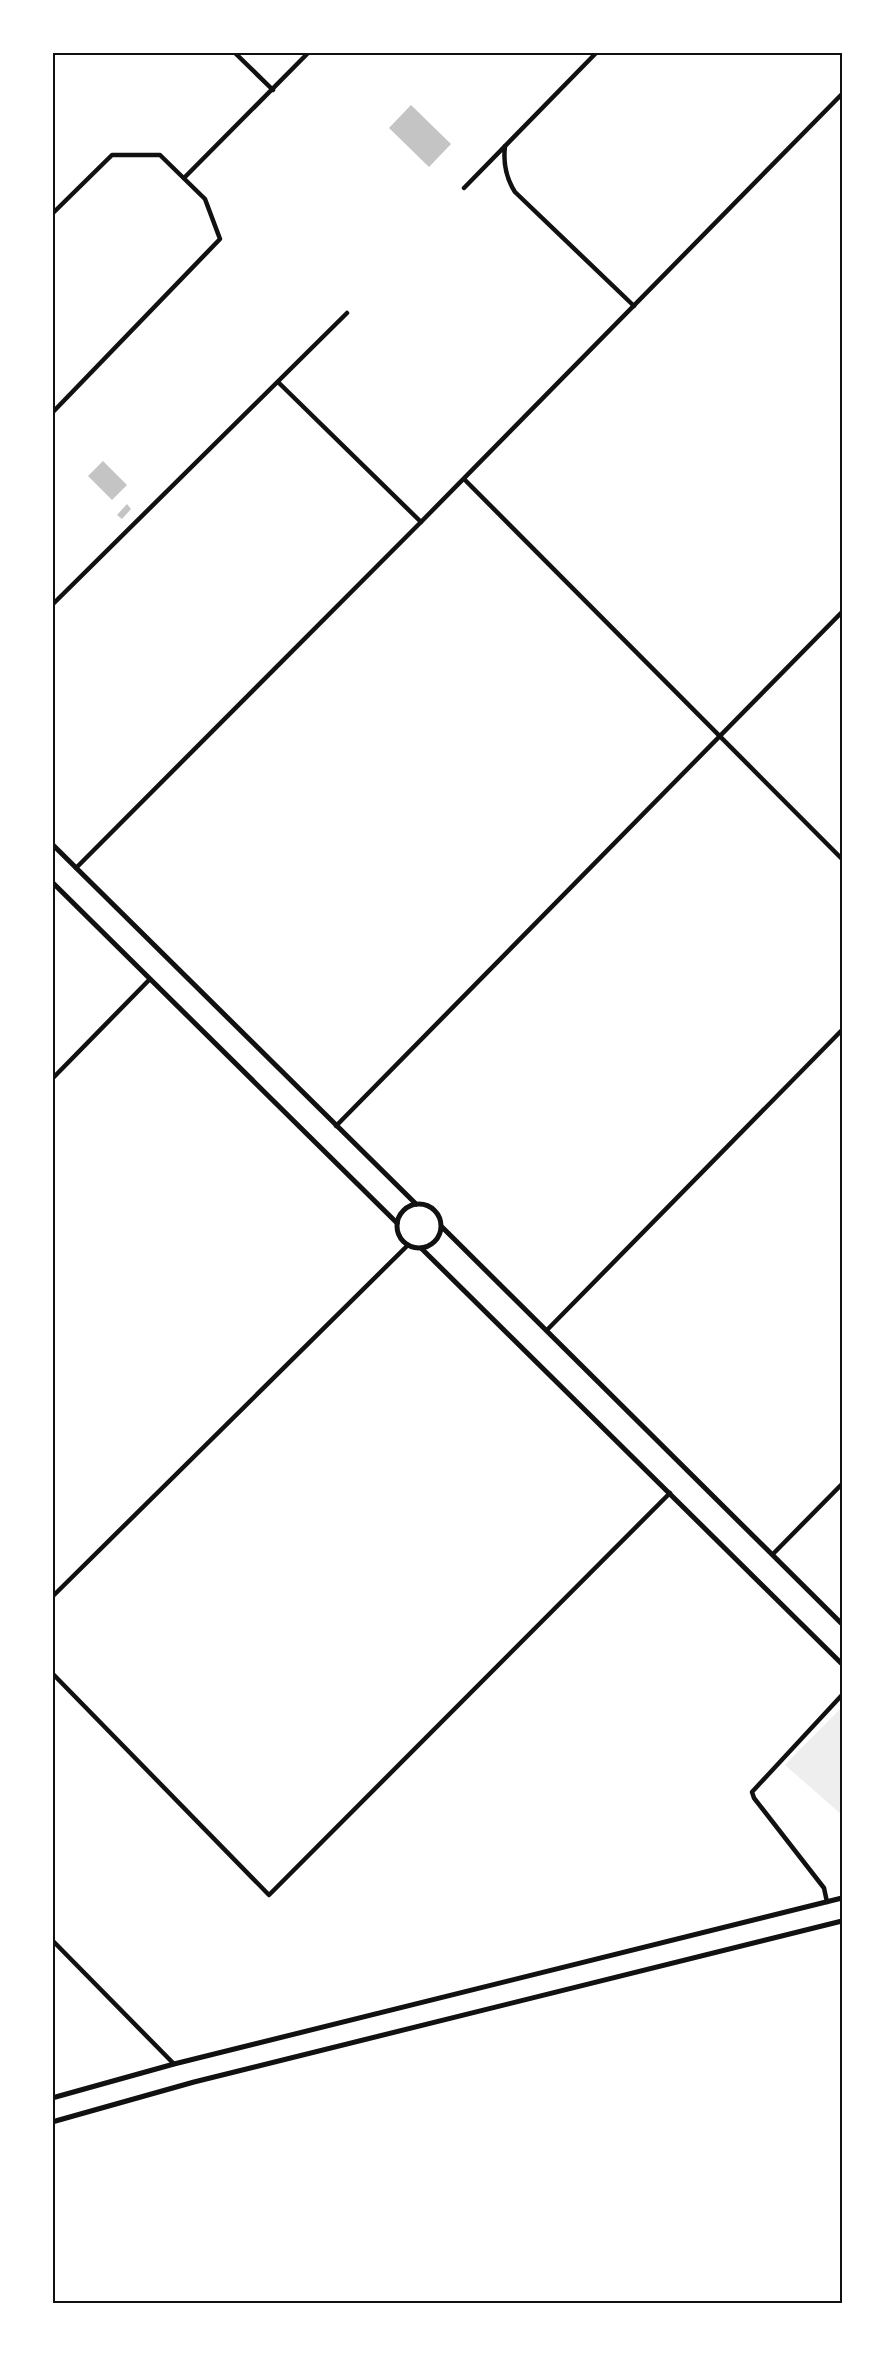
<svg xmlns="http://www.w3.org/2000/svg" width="895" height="2356" font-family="Figtree,sans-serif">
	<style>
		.green { fill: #eee }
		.building { fill: #c4c4c4 }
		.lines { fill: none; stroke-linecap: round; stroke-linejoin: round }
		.minor { stroke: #111; stroke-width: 4.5 }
		.tertiary { stroke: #111; stroke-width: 5 }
		.neatline { fill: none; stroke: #111; stroke-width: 2 }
	</style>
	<rect width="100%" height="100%" fill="#fff"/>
	<polygon class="green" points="842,1707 842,1815 785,1765"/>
	<g class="building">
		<polygon points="411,105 451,144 429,167 389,128"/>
		<polygon points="103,461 127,485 112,500 88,476"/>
		<polygon points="127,504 131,509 122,519 117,515"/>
	</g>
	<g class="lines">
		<g class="minor">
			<polyline points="234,52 273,90"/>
			<path d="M 505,146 C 503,163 506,178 515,192 L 634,306"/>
			<polyline points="184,178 309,52"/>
			<polyline points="464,188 597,52"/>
			<polyline points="52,214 112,155 160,155 205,199 220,239 52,413"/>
			<polyline points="278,382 421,522"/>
			<polyline points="464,479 842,859"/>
			<polyline points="52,605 347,313"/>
			<polyline points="76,868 421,522 842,94"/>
			<polyline points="52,1079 150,979"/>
			<polyline points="336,1126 842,612"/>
			<polyline points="547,1330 842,1030"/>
			<polyline points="773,1554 842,1484"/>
			<polyline points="52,1597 408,1245"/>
			<polyline points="52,1673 269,1895 670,1493"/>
			<polyline points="827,1902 824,1888 754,1798 752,1792 842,1695"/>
			<polyline points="52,1940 174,2064"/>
		</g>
		<g class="tertiary">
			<polyline points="52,844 416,1204"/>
			<polyline points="52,882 397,1223"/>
			<circle cx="419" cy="1226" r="22"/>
			<polyline points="442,1227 842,1624"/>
			<polyline points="422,1249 842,1664"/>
			<polyline points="52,2098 174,2064 842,1898"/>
			<polyline points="52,2122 194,2082 842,1921"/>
		</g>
	</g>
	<rect width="895" height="2356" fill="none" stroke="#ffffff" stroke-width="108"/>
	<rect x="54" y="54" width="787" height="2248" class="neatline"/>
</svg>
